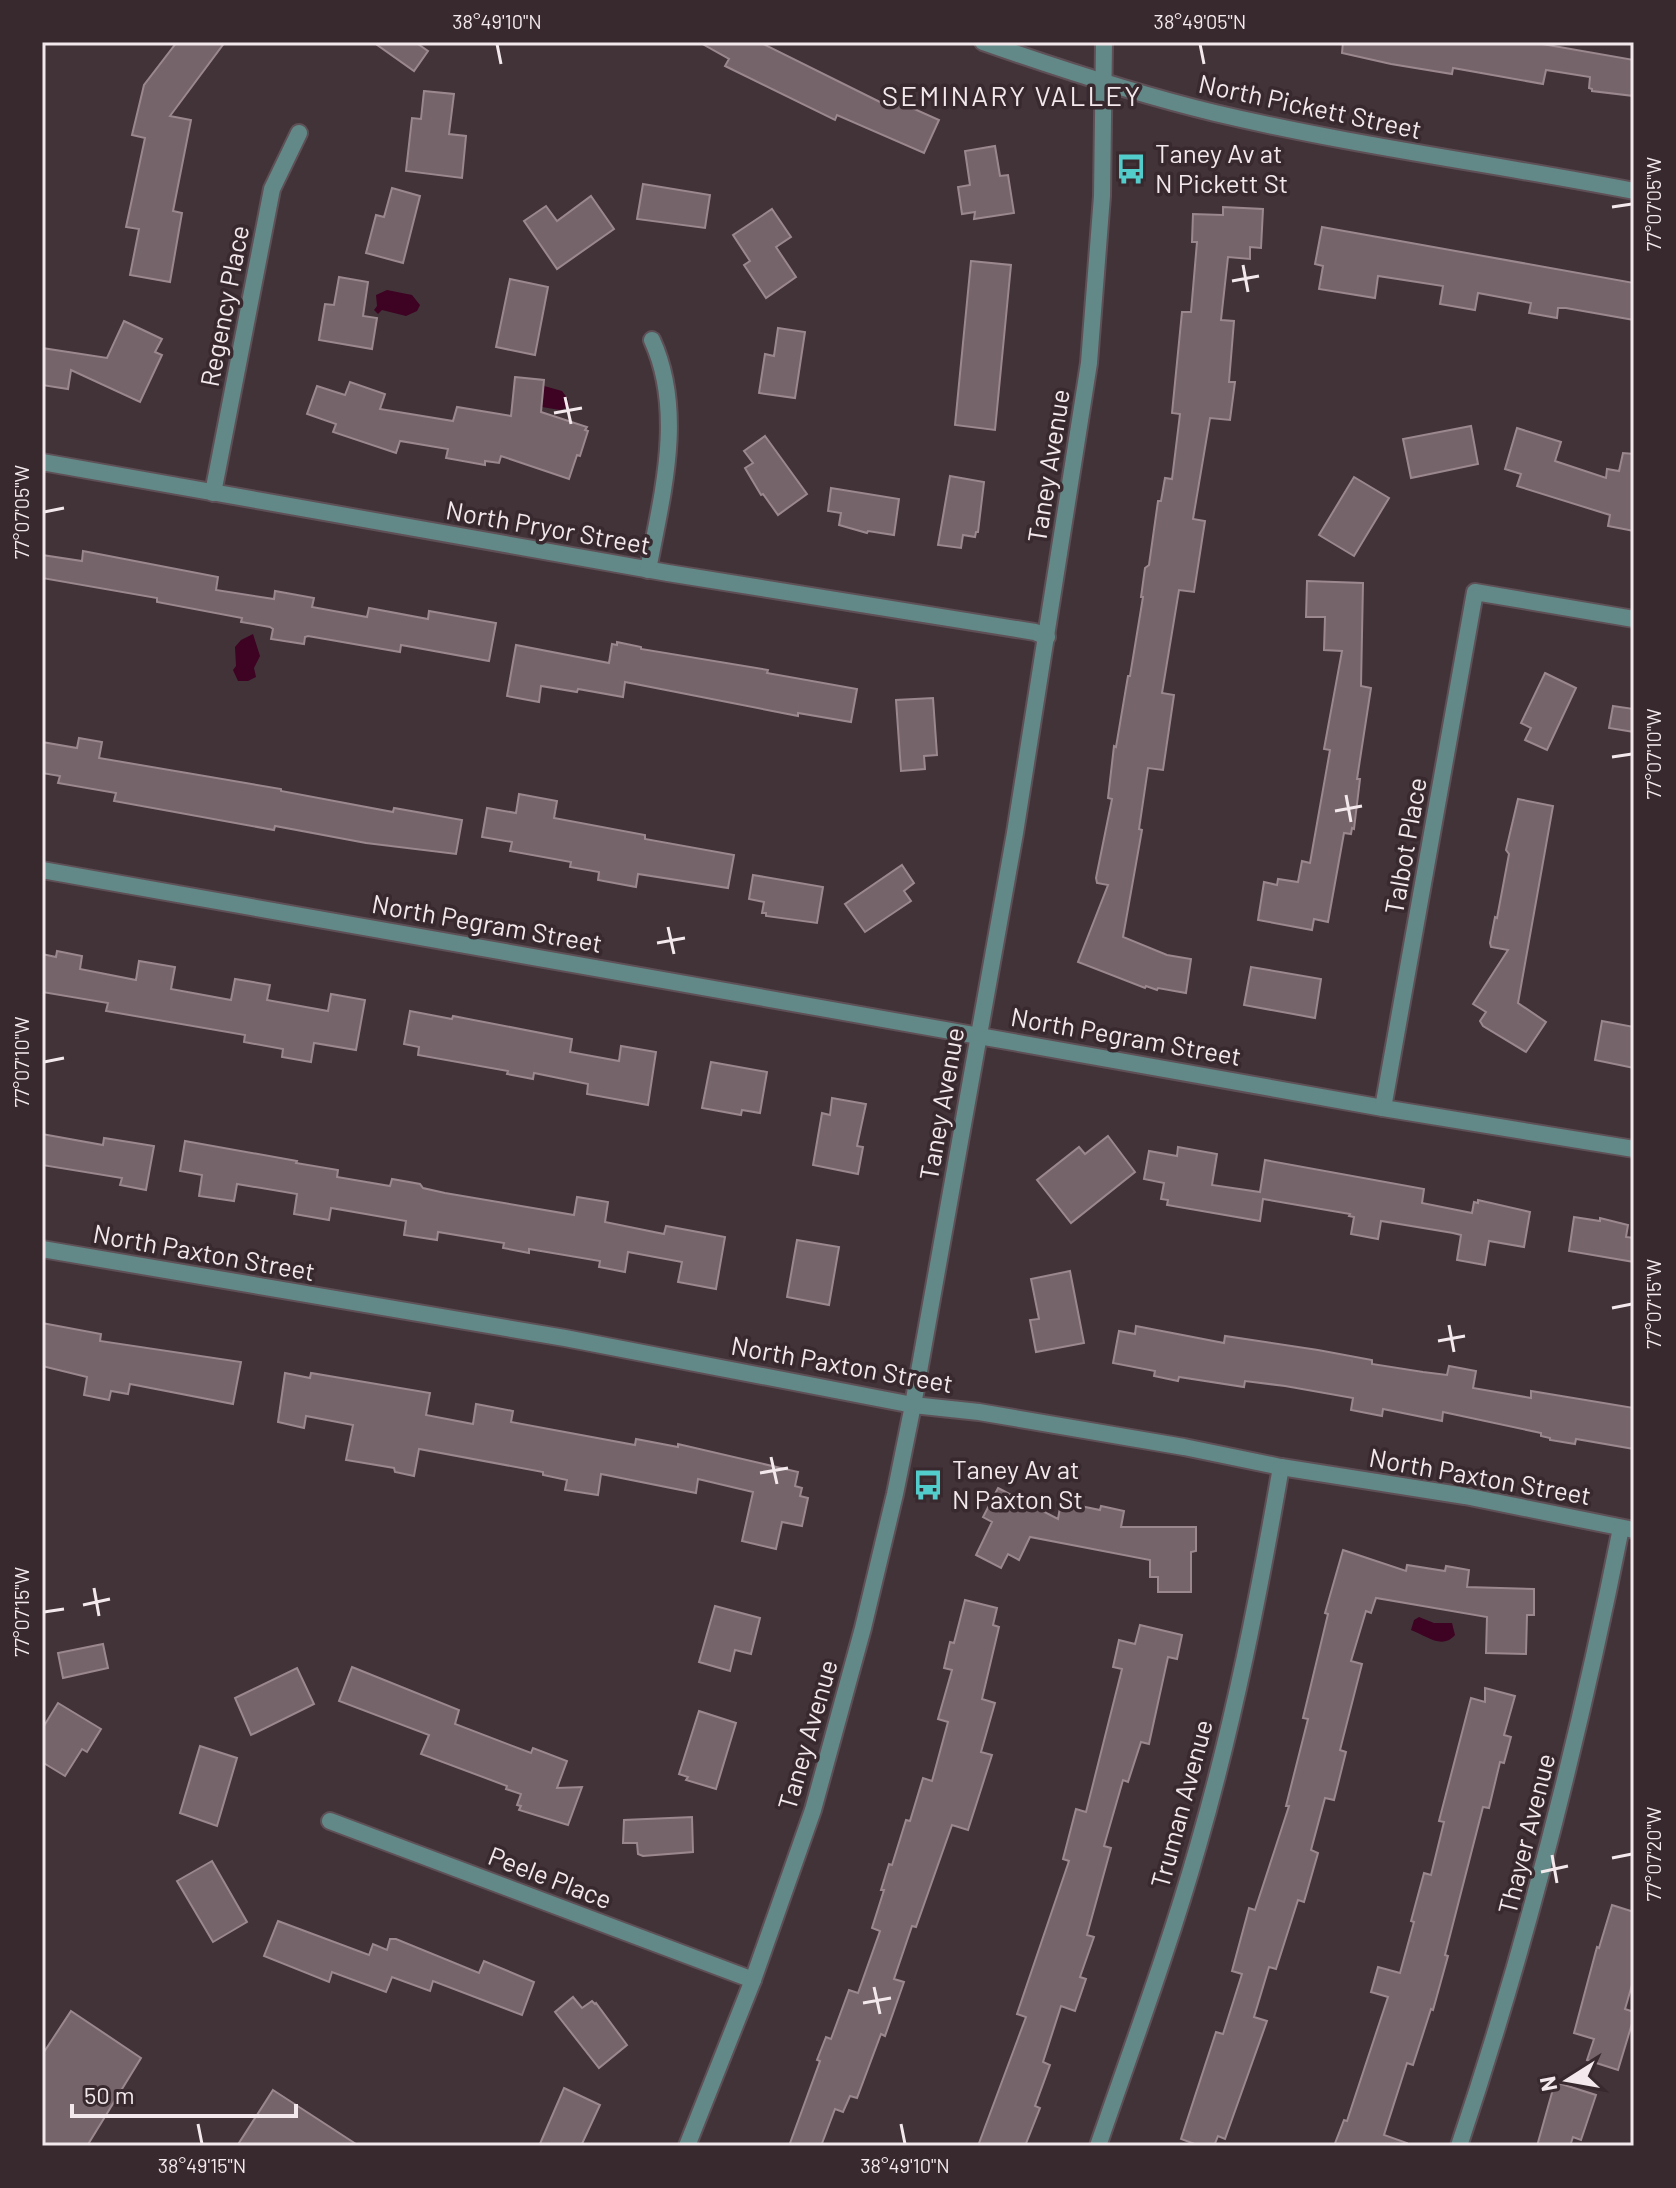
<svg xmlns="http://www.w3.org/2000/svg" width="1676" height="2188" font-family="Barlow,sans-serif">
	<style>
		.water { fill: #3e0222 }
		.building { fill: #75646a; stroke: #9b888f; stroke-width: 2 }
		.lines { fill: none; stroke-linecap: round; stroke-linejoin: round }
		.minor-casing { stroke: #5e5056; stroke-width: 20 }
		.tertiary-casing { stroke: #5e5056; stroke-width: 20 }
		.minor { stroke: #628987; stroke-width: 16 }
		.tertiary { stroke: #628987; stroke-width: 16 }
		.ticks { fill: none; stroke: #f3e9ec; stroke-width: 3 }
		.labels { text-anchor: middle; stroke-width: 7; stroke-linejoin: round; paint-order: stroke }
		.street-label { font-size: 26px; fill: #f3e9ec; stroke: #38292f }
		.poi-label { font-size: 26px; fill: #f3e9ec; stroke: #38292f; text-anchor: start }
		.neighbourhood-label { font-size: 28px; letter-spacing: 2px; fill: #f3e9ec; stroke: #38292f }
		.neatline { fill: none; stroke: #f3e9ec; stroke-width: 3 }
		.ticks-label { font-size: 20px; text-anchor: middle; fill: #f3e9ec }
	</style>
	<rect width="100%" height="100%" fill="#423339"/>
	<g class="water">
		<polygon points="387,290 412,295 420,305 417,311 406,316 382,310 378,314 374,310 377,306 376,295"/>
		<polygon points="537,384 562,391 568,399 569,407 560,410 536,406"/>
		<polygon points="253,634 260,656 254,668 256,677 248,681 238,681 233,670 236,666 235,647 241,640"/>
		<path d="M 1419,1617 L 1434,1623 L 1452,1623 L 1455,1635 C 1442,1650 1427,1636 1411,1630 L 1414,1620 Z"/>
	</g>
	<g class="building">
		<polygon points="177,42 225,42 170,116 191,120 173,211 182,213 170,282 130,275 139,229 126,227 145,138 132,135 144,85"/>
		<polygon points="373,42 415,42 428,51 414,71"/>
		<polygon points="699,42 759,42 886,105 888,99 892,101 892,99 939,120 924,153 837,115 835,120 725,66 729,59"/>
		<polygon points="1343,42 1531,42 1634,60 1634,96 1592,91 1592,89 1589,88 1590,77 1546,70 1543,84 1453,68 1452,74 1391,64 1342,53"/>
		<polygon points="424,91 454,94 449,134 466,136 462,178 406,171 412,118 421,119"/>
		<polygon points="995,146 1000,176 1008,175 1014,213 974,219 975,212 962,214 958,187 970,185 965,151"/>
		<polygon points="643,184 710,195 705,228 637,219"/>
		<polygon points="392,188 420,196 403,263 366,253 376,215 384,217"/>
		<polygon points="591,196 614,229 557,269 524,221 546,206 557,221"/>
		<polygon points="1223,207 1263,209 1261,248 1250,247 1250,259 1228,257 1221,320 1234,321 1229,382 1235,382 1230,420 1210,418 1193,519 1205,521 1194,592 1179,590 1162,693 1174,695 1163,770 1148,768 1139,829 1142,830 1123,937 1167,955 1191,959 1186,993 1158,988 1157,990 1146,986 1145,988 1078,962 1108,885 1097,883 1096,878 1112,799 1108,798 1114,746 1116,747 1128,676 1130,676 1143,597 1141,597 1145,568 1149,565 1158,501 1161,501 1165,478 1172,479 1180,414 1172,413 1182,312 1191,312 1197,242 1192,242 1193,214 1223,215"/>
		<polygon points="772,209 791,237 776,247 796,277 766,298 744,265 750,261 733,235"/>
		<polygon points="1322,227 1634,283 1634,320 1566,308 1558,308 1557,318 1529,313 1531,303 1478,293 1475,310 1440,304 1443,286 1378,276 1375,298 1319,289 1323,266 1315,264"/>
		<polygon points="971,261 1011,265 995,430 955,425"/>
		<polygon points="339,277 368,282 363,316 377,318 372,349 319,340 325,304 334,305"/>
		<polygon points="510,279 548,287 535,355 496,347"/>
		<polygon points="124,321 162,339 155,352 162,355 140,402 71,370 68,389 42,385 42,348 107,358"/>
		<polygon points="778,328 805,332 795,398 759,393 765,354 774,356"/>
		<polygon points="515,377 544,380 541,412 587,427 585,430 588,431 580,456 577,455 569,479 501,456 499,463 485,461 485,465 446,458 448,449 400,441 396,453 333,432 336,424 307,414 317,386 345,395 350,382 385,394 380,409 453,421 457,407 511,416"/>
		<polygon points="1471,426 1478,464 1411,478 1403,439"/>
		<polygon points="1517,428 1561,442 1555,461 1606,478 1607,469 1619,471 1623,453 1634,454 1634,531 1608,526 1610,515 1517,486 1521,474 1505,469"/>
		<polygon points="765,436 807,494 778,515 763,494 761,495 745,468 753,463 744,451"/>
		<polygon points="950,476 984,482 978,532 976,532 975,537 963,535 961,548 938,545"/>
		<polygon points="1354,477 1389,498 1354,556 1319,535"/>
		<polygon points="831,488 899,499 894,535 868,531 867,533 839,525 841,513 828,511"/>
		<polygon points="83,551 218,577 216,590 274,599 275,591 314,598 312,607 367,617 369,608 428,619 429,611 496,623 489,661 401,645 400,652 308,636 305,637 304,644 271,639 273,629 270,627 241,622 242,618 157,602 157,598 42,578 42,555 82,561"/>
		<polygon points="1307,581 1363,583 1361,686 1371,688 1357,779 1360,779 1354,829 1352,828 1351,834 1344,833 1328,922 1314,919 1312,930 1258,920 1264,882 1277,885 1278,879 1298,882 1302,861 1310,863 1330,750 1324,749 1342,651 1324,650 1325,617 1306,617"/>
		<polygon points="617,642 641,647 641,649 768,670 767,673 857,689 851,722 798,713 798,716 625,682 623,697 578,689 577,692 541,686 539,702 507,696 516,645 609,663 612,644 617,645"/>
		<polygon points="1545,673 1576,688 1547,750 1525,740 1531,728 1521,723"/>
		<polygon points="933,698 937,755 924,756 925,769 901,771 896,700"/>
		<polygon points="1613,706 1634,709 1634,732 1609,728"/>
		<polygon points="79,738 102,742 99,758 281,789 281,791 393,812 394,808 462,820 456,854 366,843 275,826 274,830 114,801 116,793 58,783 60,776 42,773 42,742 77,748"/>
		<polygon points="519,794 557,801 554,818 645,835 645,839 734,855 728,888 638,874 636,887 598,880 599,872 570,867 571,862 510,851 512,842 482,837 487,808 516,813"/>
		<polygon points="1518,799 1553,806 1518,1003 1546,1022 1526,1052 1483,1026 1480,1021 1486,1012 1473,1004 1508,950 1491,947 1490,943 1495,917 1497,918 1509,854 1506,850"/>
		<polygon points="902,865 914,883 904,891 911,901 865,932 845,904"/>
		<polygon points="753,875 823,887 817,923 766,916 766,913 762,913 764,902 749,899"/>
		<polygon points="57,951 82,956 80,969 136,980 139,961 175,967 171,989 231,1000 235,979 270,985 267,1000 328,1011 331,994 365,1000 356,1050 314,1043 311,1062 282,1057 283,1049 244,1042 245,1035 106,1011 108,1003 42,992 42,954 56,957"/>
		<polygon points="1251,967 1321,979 1315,1018 1244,1005"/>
		<polygon points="410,1011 452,1019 453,1016 572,1039 570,1052 619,1061 621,1046 656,1052 648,1105 587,1094 588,1084 534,1073 533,1079 507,1074 508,1071 418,1055 419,1047 404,1044"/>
		<polygon points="1602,1021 1634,1027 1634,1068 1595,1060"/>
		<polygon points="711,1062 767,1072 760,1113 742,1110 741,1115 702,1108"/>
		<polygon points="832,1098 866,1104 857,1146 863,1147 858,1174 813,1165 822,1113 830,1115"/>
		<polygon points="42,1134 103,1145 104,1138 154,1146 146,1190 120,1185 122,1178 42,1165"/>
		<polygon points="1108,1136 1135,1172 1071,1223 1037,1180 1079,1147 1085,1154"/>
		<polygon points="185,1141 297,1161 296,1163 338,1170 337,1177 390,1186 392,1179 420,1184 423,1188 445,1193 574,1215 577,1197 608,1202 605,1222 664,1234 666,1226 725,1237 716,1289 678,1282 682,1262 628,1252 625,1272 599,1267 600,1261 529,1249 529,1253 503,1248 504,1243 438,1232 437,1240 404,1235 406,1221 331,1208 329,1220 294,1214 297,1194 237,1184 234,1201 199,1196 202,1175 180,1171"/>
		<polygon points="1178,1147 1217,1154 1212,1185 1260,1192 1265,1160 1424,1189 1422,1203 1472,1213 1474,1202 1478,1203 1478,1200 1530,1212 1524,1247 1489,1241 1485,1265 1457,1260 1461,1235 1453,1233 1381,1221 1378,1239 1351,1234 1354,1217 1349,1216 1350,1214 1263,1199 1260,1221 1167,1205 1168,1200 1161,1199 1164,1183 1144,1179 1149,1151 1177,1156"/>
		<polygon points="1574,1217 1600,1221 1600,1218 1628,1225 1626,1237 1634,1238 1634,1262 1569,1251"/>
		<polygon points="797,1240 839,1247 829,1305 787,1297"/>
		<polygon points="1070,1271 1084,1343 1036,1352 1030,1320 1039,1319 1031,1279"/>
		<polygon points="42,1323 101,1334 100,1341 241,1362 233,1404 130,1384 128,1394 111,1391 109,1400 84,1395 87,1377 42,1366"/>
		<polygon points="1136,1326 1224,1343 1225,1336 1318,1350 1372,1360 1372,1364 1423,1372 1447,1375 1449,1366 1476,1371 1473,1388 1531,1398 1531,1391 1634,1408 1634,1449 1576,1439 1575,1444 1550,1440 1550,1438 1541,1436 1541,1433 1443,1412 1442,1421 1383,1409 1382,1416 1351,1410 1353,1398 1285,1386 1245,1381 1244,1387 1179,1377 1178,1381 1154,1376 1155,1371 1113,1363 1119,1331 1135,1334"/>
		<polygon points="285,1373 310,1378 311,1373 430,1393 426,1415 473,1424 476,1404 513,1411 511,1422 635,1445 636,1439 678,1447 678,1444 798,1472 795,1486 802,1488 800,1496 808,1498 802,1526 782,1522 776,1549 742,1541 753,1492 698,1479 696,1493 601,1474 598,1495 565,1490 567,1480 543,1475 543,1472 419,1449 414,1476 395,1472 394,1468 346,1460 353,1425 306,1416 304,1428 278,1422"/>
		<polygon points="998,1488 1058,1519 1061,1502 1100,1510 1101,1506 1124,1511 1121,1527 1196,1527 1196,1551 1191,1552 1191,1592 1158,1592 1158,1577 1150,1577 1150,1560 1030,1537 1019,1560 1008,1554 1001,1568 976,1555 992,1522 983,1517"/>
		<polygon points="1343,1550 1406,1571 1407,1565 1445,1571 1446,1566 1469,1570 1467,1587 1534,1589 1534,1615 1527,1615 1526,1654 1486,1653 1487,1617 1376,1598 1371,1613 1366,1611 1351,1661 1362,1664 1340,1750 1346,1752 1334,1800 1325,1798 1311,1850 1318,1853 1304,1902 1298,1900 1276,1969 1269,1967 1254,2017 1267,2021 1225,2139 1218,2136 1214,2146 1200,2146 1181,2139 1216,2032 1223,2034 1242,1974 1232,1971 1249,1908 1255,1910 1289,1806 1286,1806 1308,1719 1303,1718 1328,1614 1325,1613"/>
		<polygon points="965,1600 997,1608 993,1625 999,1627 982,1699 995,1703 981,1752 992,1755 968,1830 952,1825 916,1927 912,1926 894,1979 904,1982 885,2036 881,2034 857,2098 850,2096 843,2112 835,2109 821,2146 789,2146 820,2061 817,2060 826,2037 831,2039 849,1990 858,1993 880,1931 872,1928 884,1890 881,1890 889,1864 892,1865 906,1820 910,1821 923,1778 932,1781 948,1722 938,1719 952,1670 944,1668 950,1642 954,1643"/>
		<polygon points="715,1606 760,1618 751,1654 735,1650 730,1671 699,1662"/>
		<polygon points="1140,1625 1182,1635 1177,1659 1168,1657 1149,1744 1141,1742 1128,1782 1123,1780 1104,1846 1111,1848 1087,1935 1094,1937 1080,1977 1086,1979 1075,2011 1061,2006 1043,2062 1050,2065 1035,2106 1040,2108 1025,2146 978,2146 1026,2017 1017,2014 1069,1861 1063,1859 1076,1809 1086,1812 1122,1669 1113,1667 1119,1640 1135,1644"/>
		<polygon points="103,1644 108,1668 63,1678 58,1653"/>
		<polygon points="352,1667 459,1710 455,1724 531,1753 533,1748 567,1761 557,1788 582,1787 568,1825 519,1810 521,1806 517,1805 521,1794 506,1789 507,1786 421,1754 429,1735 339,1701"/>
		<polygon points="297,1668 314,1704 251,1735 235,1698"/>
		<polygon points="1485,1688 1515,1696 1504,1735 1511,1737 1504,1763 1500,1762 1489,1808 1483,1807 1445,1955 1448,1956 1433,2010 1431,2009 1413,2065 1407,2063 1384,2135 1407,2143 1406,2146 1334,2146 1344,2120 1347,2121 1388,1997 1371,1992 1378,1967 1400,1973 1414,1922 1411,1921 1424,1873 1431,1875 1444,1822 1439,1821 1471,1698 1485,1702"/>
		<polygon points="58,1703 101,1729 87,1752 82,1749 65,1776 42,1762 42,1729"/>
		<polygon points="699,1711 736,1723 716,1789 686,1780 688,1777 679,1774"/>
		<polygon points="200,1746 237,1758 217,1826 180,1813"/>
		<polygon points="692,1817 693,1852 643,1856 638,1854 637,1843 623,1843 624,1820"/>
		<polygon points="212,1861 247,1922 213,1942 177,1881"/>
		<polygon points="1612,1905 1634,1912 1634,1978 1625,2009 1634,2012 1634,2017 1618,2070 1587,2060 1594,2039 1574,2033 1597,1947 1599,1948"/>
		<polygon points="278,1921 369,1955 373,1944 387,1950 390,1939 396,1939 479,1973 484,1961 534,1982 522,2015 433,1981 430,1991 392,1977 386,1992 332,1972 329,1982 264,1956"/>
		<polygon points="573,1997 582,2008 592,2001 595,2004 596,2003 627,2045 599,2068 555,2012"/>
		<polygon points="71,2011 141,2058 87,2146 42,2146 42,2055"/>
		<polygon points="1555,2082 1596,2095 1581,2140 1573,2137 1570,2146 1537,2146"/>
		<polygon points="564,2088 600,2105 581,2146 539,2146"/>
		<polygon points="273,2090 359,2146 237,2146"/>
	</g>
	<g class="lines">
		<g class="minor-casing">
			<g id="minor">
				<path d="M 983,42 C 1060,69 1136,94 1215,113 C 1354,146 1495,164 1634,191"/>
				<polyline points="42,462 668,573 1035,632 1047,637"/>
				<polyline points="213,493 272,189 299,133"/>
				<path d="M 648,570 C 662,495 685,412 652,340"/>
				<polyline points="979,1036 1383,1108 1634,1149"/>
				<polyline points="1383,1108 1475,592 1634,619"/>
				<polyline points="42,1249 565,1338 913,1405 979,1412 1184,1447 1281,1467 1465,1496 1634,1530"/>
				<polyline points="330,1821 753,1980"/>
				<path d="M 1098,2146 C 1132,2047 1169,1948 1198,1846 C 1234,1722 1259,1594 1281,1467"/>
				<path d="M 1459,2146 C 1527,1944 1579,1738 1621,1528"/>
			</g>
		</g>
		<g class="tertiary-casing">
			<g id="tertiary">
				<polyline points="42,870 979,1036"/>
				<polyline points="687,2146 753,1980 813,1810 863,1628 895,1494 913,1405 1015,833 1089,363 1102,196 1104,42"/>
			</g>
		</g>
		<use href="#minor" class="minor"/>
		<use href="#tertiary" class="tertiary"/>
	</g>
	<path class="ticks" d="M 497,44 L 501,64M 1200,44 L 1204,64M 1612,207 L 1632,204M 1243,265 L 1248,292M 1232,281 L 1259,276M 565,397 L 571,424M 554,413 L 582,408M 44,512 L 64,508M 1612,757 L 1632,754M 1346,795 L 1351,822M 1335,811 L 1362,806M 668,927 L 674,954M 657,943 L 685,938M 44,1062 L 64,1058M 1612,1308 L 1632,1304M 1449,1325 L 1454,1352M 1438,1341 L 1465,1336M 771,1457 L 777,1484M 760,1473 L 788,1468M 94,1588 L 99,1616M 83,1605 L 110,1599M 44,1612 L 64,1609M 1552,1855 L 1557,1883M 1612,1858 L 1632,1854M 1541,1872 L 1568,1866M 874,1987 L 880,2014M 863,2003 L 891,1998M 198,2124 L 202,2144M 901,2124 L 905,2144"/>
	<defs>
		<g id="bus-bare" transform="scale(2.4)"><path d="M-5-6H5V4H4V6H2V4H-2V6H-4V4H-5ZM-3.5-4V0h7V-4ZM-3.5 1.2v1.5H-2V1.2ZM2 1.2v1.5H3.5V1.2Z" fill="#53cdcb" stroke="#38292f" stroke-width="2.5" paint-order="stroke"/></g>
	</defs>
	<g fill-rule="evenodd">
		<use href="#bus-bare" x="1131" y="169"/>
		<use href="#bus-bare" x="928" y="1485"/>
	</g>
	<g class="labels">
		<g class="street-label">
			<text transform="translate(1310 107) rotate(12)" y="9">North Pickett Street</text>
			<text transform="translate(225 306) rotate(-79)" y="9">Regency Place</text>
			<text transform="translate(1049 466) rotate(-81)" y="9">Taney Avenue</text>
			<text transform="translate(548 528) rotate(10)" y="9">North Pryor Street</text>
			<text transform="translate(1406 846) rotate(-80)" y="9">Talbot Place</text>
			<text transform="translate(487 924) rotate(10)" y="9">North Pegram Street</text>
			<text transform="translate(1126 1037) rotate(10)" y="9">North Pegram Street</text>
			<text transform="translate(942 1104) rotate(-80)" y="9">Taney Avenue</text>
			<text transform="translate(204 1253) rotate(10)" y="9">North Paxton Street</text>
			<text transform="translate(842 1365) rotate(10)" y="9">North Paxton Street</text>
			<text transform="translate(1480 1477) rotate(10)" y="9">North Paxton Street</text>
			<text transform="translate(808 1735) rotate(-74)" y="9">Taney Avenue</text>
			<text transform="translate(1182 1804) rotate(-75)" y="9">Truman Avenue</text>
			<text transform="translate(1527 1834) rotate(-76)" y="9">Thayer Avenue</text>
			<text transform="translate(550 1878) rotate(21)" y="9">Peele Place</text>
		</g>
		<g class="poi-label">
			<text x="1155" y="163">Taney Av at<tspan x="1155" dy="30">N Pickett St</tspan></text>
			<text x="952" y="1479">Taney Av at<tspan x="952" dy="30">N Paxton St</tspan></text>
		</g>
		<g class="neighbourhood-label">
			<text x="1012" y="106">SEMINARY VALLEY</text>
		</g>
	</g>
	<rect width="1676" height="2188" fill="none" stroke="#38292f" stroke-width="88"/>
	<g transform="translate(1568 2080) rotate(259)" stroke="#38292f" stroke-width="6" paint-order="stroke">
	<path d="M0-6L14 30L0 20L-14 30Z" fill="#f3e9ec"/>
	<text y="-12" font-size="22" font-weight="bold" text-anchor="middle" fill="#f3e9ec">N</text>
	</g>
	<path d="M72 2104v12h224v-12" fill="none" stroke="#f3e9ec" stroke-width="4"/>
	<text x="84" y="2104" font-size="24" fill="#f3e9ec" stroke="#38292f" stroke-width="6" paint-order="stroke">50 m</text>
	<rect x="44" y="44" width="1588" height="2100" class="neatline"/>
	<g class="ticks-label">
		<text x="497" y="29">38°49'10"N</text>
		<text x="1200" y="29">38°49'05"N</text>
		<text transform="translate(1654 204) rotate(-90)" y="7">77°07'05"W</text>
		<text transform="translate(22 512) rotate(-90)" y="7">77°07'05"W</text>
		<text transform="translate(1654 754) rotate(-90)" y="7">77°07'10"W</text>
		<text transform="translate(22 1062) rotate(-90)" y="7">77°07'10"W</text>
		<text transform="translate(1654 1304) rotate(-90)" y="7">77°07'15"W</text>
		<text transform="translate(22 1612) rotate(-90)" y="7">77°07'15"W</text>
		<text transform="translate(1654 1854) rotate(-90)" y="7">77°07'20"W</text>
		<text x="202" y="2173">38°49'15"N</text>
		<text x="905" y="2173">38°49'10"N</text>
	</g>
</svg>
